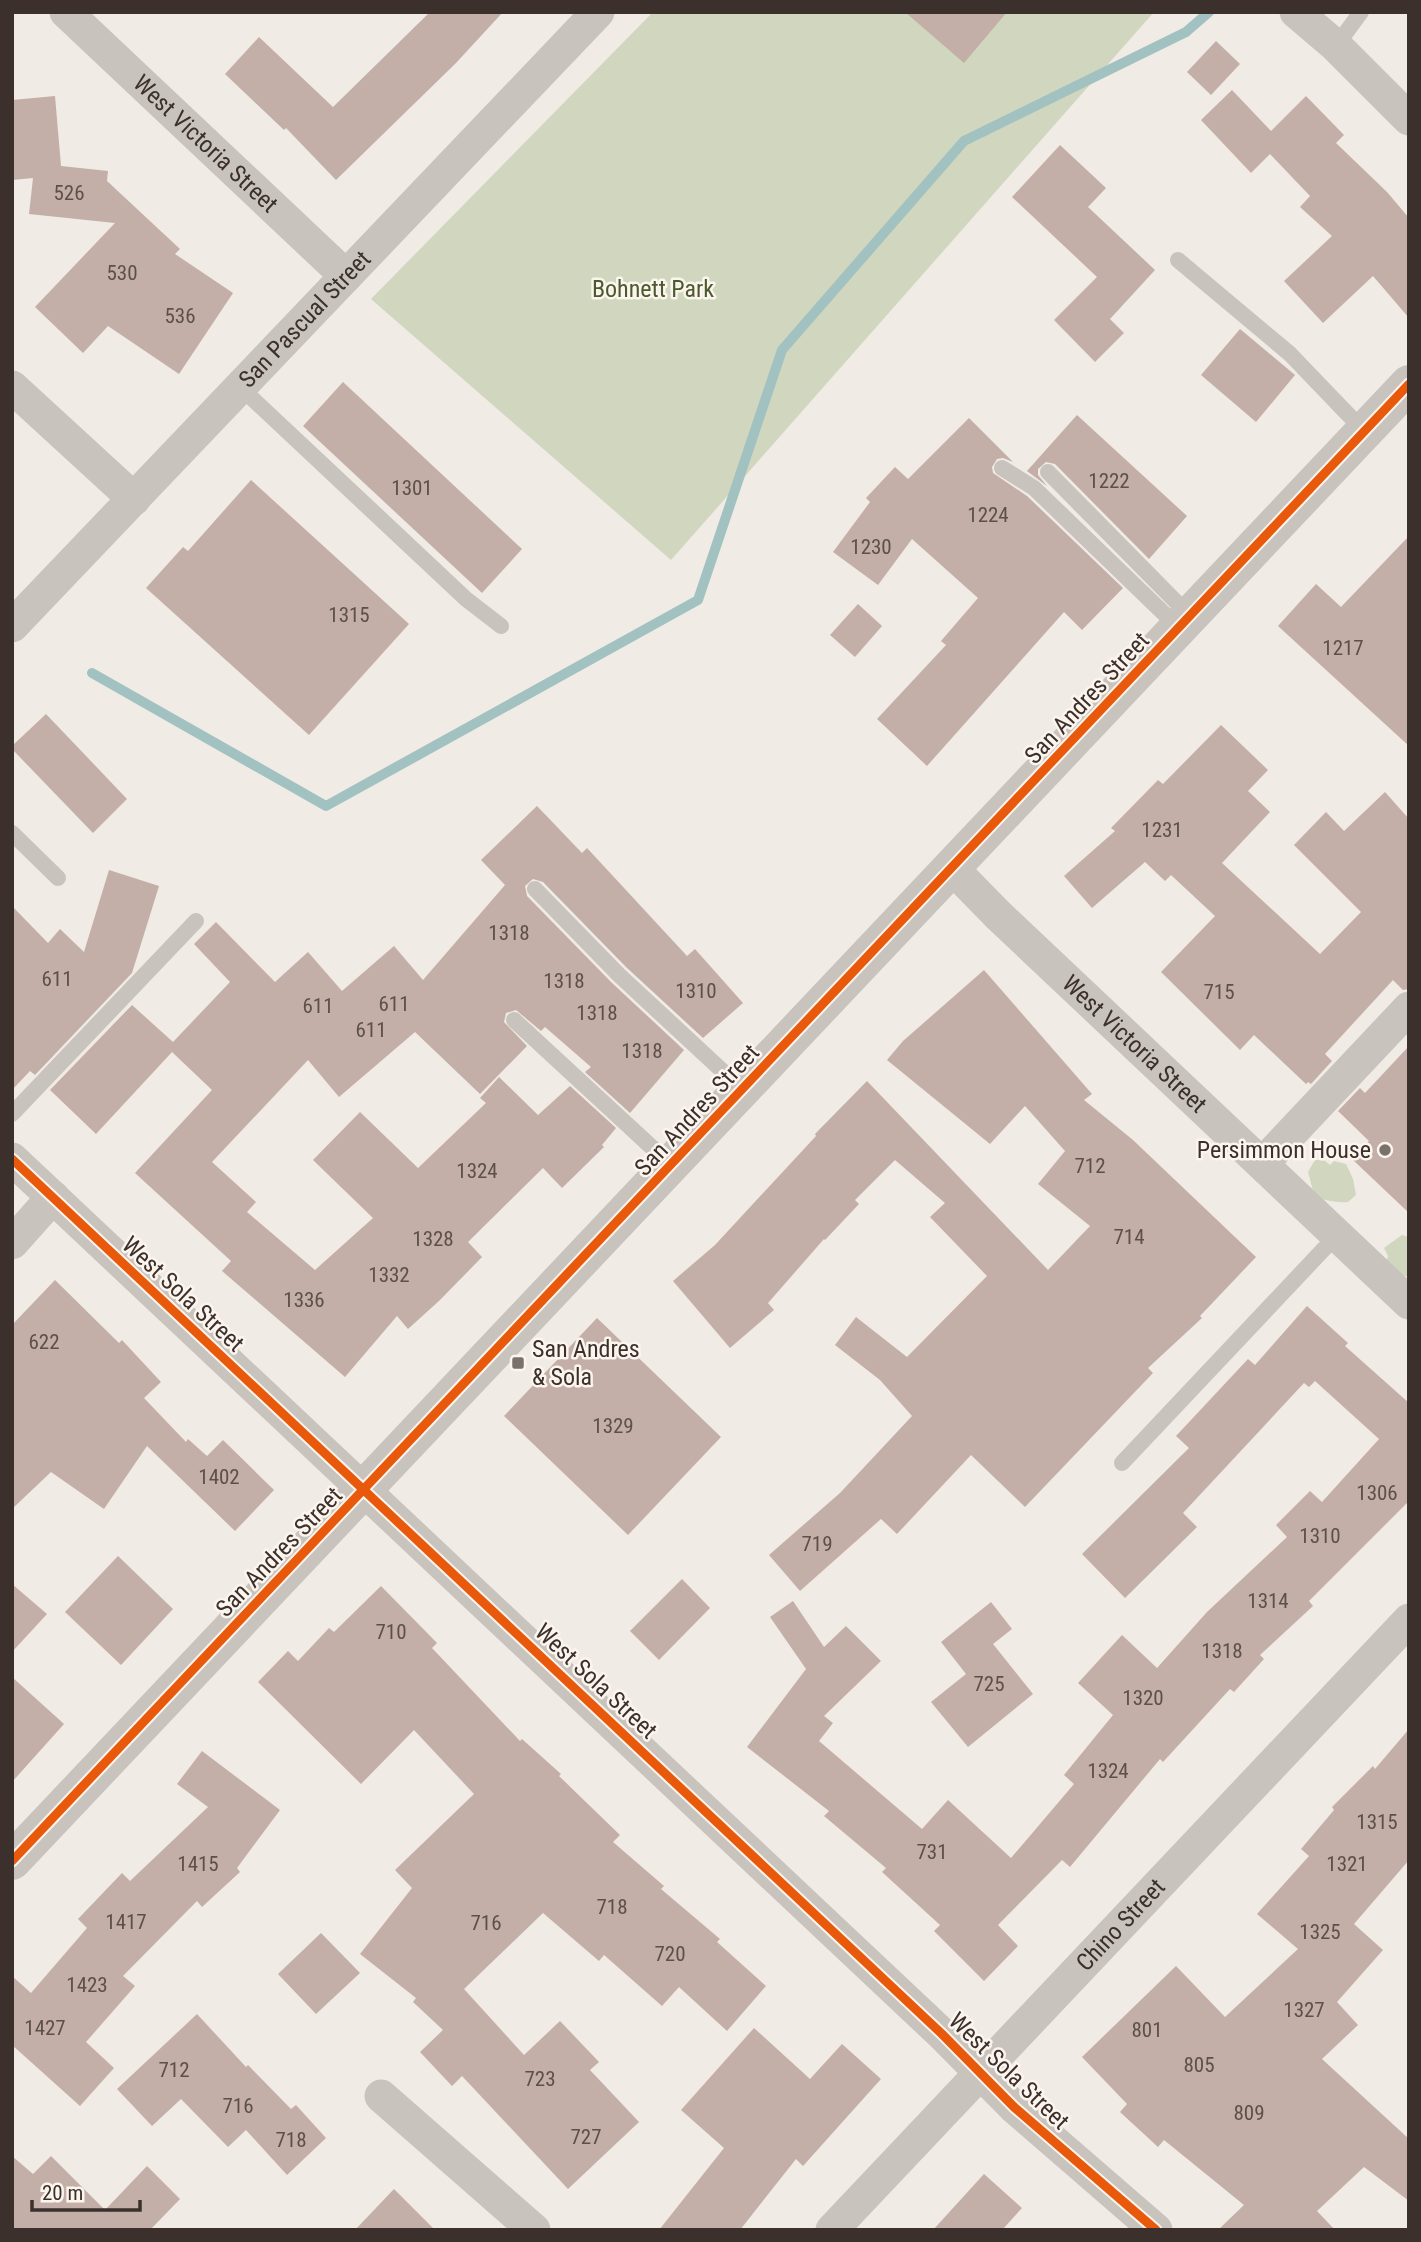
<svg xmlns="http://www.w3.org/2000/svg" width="1421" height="2242" font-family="'Roboto Condensed',sans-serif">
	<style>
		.green { fill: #d1d6bf }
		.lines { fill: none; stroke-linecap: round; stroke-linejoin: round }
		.stream { stroke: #a1c2c1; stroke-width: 10 }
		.building { fill: #c3afa7 }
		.service { stroke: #c9c3be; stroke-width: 16 }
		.minor { stroke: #c9c3be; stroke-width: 33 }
		.tertiary { stroke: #c9c3be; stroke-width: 38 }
		.cycleway-casing { stroke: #fbf5ee; stroke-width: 13 }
		.cycleway { stroke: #e8590c; stroke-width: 9 }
		.poi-dot { fill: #7a716c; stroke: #fbf5ee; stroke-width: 2.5 }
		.labels { text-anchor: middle; stroke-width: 5; stroke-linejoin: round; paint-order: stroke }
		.number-label { font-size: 21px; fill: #5d504a }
		.street-label { font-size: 24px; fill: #3b302b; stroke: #fbf5ee }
		.park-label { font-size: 24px; fill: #4a5a2e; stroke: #fbf5ee }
		.poi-label { font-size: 24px; fill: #3b302b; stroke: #fbf5ee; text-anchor: end }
	</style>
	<rect width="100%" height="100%" fill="#f0ebe5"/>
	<g class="green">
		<polygon points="653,12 1154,12 671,560 371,299"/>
		<path d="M 1315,1160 L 1324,1160 L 1330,1165 L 1334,1161 L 1346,1164 L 1353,1179 L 1356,1195 L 1348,1202 C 1336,1203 1327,1200 1315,1198 L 1308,1172 Z"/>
		<polygon points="1402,1235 1409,1237 1409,1276 1397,1276 1386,1263 1388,1256 1384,1248"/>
	</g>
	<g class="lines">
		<polyline class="stream" points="92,673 326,806 698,600 782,350 964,141 1186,32 1209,12"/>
	</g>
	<g class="building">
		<polygon points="430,12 503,12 456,63 336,180 286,128 284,130 225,74 259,37 333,107"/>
		<polygon points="905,12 1007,12 964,63"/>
		<polygon points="1216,41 1240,64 1211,95 1187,72"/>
		<polygon points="1232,90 1271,131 1306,96 1344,135 1336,143 1387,192 1409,218 1409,318 1373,276 1323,323 1284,281 1332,236 1300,207 1310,196 1270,154 1251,173 1201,120"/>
		<polygon points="55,96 61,166 108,171 107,181 180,249 175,254 233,293 179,374 108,326 83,353 35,307 115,223 29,214 33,178 12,180 12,100"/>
		<polygon points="1060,145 1106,188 1088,207 1155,270 1110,319 1124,333 1095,362 1054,320 1097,277 1012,197"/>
		<polygon points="1240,329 1295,375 1256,422 1201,375"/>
		<polygon points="343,382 522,549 482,593 303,426"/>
		<polygon points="1077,415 1187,516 1149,559 1055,464 1046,462 1038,469 1038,475 1047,486 1027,471"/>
		<polygon points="969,418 1013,462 1003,458 997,459 992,467 993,473 1027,496 1123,588 1082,630 1064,612 927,766 877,719 946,645 941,641 978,598 912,539 878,585 833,552 870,502 866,498 895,467 908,479"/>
		<polygon points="251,480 409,624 309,735 146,588 183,547 188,551"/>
		<polygon points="1409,536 1409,746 1278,626 1316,584 1341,607"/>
		<polygon points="858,604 882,626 855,657 830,635"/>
		<polygon points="46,714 127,799 93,833 12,749 12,746"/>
		<polygon points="1221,725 1268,770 1248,791 1270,812 1222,863 1320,954 1361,912 1294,845 1326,812 1344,831 1385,792 1409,819 1409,989 1403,990 1393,980 1325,1054 1332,1061 1311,1084 1308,1082 1306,1084 1254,1035 1240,1050 1161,972 1215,916 1171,875 1165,881 1145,862 1092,908 1064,876 1115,831 1111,828 1158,780 1163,784"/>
		<polygon points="537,806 582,853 587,848 687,956 695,949 743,1003 703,1038 626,967 543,882 533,879 525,886 527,896 611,982 684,1050 630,1113 585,1072 591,1067 545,1027 541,1031 516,1010 506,1013 504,1022 527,1046 480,1094 415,1032 339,1097 308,1060 212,1162 256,1202 247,1212 315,1270 373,1218 313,1160 360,1112 418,1168 486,1103 480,1098 499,1077 538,1115 570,1086 616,1128 602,1145 604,1147 562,1188 543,1168 468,1242 482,1257 440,1300 408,1329 397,1316 345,1377 222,1271 231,1261 135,1173 212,1090 172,1052 96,1134 50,1090 132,1005 173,1042 230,982 194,944 216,922 275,982 308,952 342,991 394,946 423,980 505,885 481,860"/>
		<polygon points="109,870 159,886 132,973 35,1075 30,1071 12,1090 12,906 48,943 60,929 84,952"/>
		<polygon points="984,970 1092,1094 1084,1100 1133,1140 1256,1257 1200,1316 1202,1318 1148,1368 1153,1373 1025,1507 971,1455 897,1534 881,1519 800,1591 769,1555 840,1493 912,1416 880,1380 835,1345 856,1317 907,1357 987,1276 930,1217 945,1203 895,1160 855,1200 859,1204 825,1240 824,1239 768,1303 774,1310 730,1348 673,1281 715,1245 816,1136 815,1134 867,1081 1048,1270 1090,1226 1038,1184 1065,1151 1025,1106 990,1144 887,1060 903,1041"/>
		<polygon points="1409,1046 1409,1213 1352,1159 1369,1141 1338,1111 1360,1088 1365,1093"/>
		<polygon points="55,1280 119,1343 122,1340 161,1382 144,1398 186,1442 188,1439 207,1456 223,1440 274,1490 235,1531 147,1446 104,1509 51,1472 12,1509 12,1325"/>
		<polygon points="1307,1306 1348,1343 1345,1346 1409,1403 1409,1501 1309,1601 1313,1606 1260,1655 1264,1659 1234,1692 1230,1689 1163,1762 1160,1759 1070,1867 1062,1860 998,1925 1018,1946 984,1981 934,1931 940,1925 882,1872 886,1868 824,1816 829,1811 747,1747 806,1669 770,1617 793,1601 824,1647 846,1626 881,1661 824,1716 833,1723 819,1741 922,1829 948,1800 1011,1858 1074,1784 1064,1775 1113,1715 1078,1683 1122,1635 1157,1668 1207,1612 1287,1537 1276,1525 1310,1491 1322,1502 1379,1439 1315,1381 1309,1387 1304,1383 1183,1513 1197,1527 1125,1598 1082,1554 1189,1448 1176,1436 1248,1359 1255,1365"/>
		<polygon points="597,1318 721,1437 628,1535 504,1416"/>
		<polygon points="118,1556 173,1609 121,1665 65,1612"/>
		<polygon points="682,1579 710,1608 659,1660 630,1631"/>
		<polygon points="12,1584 47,1614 12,1652"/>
		<polygon points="381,1586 437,1643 432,1648 520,1741 522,1739 561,1774 559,1776 620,1835 613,1842 664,1886 661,1889 720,1939 717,1942 766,1986 727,2031 679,1987 662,2006 604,1955 599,1961 543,1913 464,1989 524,2055 560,2021 599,2062 590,2070 639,2122 568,2189 462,2076 452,2086 420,2052 443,2030 413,2002 416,1998 360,1954 412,1888 395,1870 474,1794 414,1730 361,1784 258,1682 288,1651 298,1661 329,1628 334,1632"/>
		<polygon points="991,1602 1012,1629 993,1644 1033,1694 968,1747 931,1702 966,1674 941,1642"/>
		<polygon points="12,1677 64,1724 12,1782"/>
		<polygon points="1409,1729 1409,1860 1354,1924 1383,1950 1337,2002 1358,2025 1322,2059 1409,2139 1409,2201 1364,2167 1317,2211 1335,2230 1218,2230 1244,2205 1164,2140 1158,2147 1120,2112 1127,2104 1082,2057 1176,1966 1225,2017 1298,1949 1257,1914 1309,1856 1301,1849 1334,1810 1332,1807 1373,1766 1375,1769"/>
		<polygon points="202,1751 280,1810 237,1868 240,1872 202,1907 197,1901 123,1976 135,1986 86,2042 114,2068 80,2106 12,2045 12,1976 31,1993 87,1928 78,1919 122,1873 130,1881 208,1807 177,1784"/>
		<polygon points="321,1933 360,1973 316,2014 278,1974"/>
		<polygon points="197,2014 246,2067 248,2065 291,2109 296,2105 326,2138 287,2175 246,2130 228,2147 181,2099 152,2126 117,2089"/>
		<polygon points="754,2028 810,2079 842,2044 881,2079 803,2166 796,2159 740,2230 659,2230 724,2148 681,2110"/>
		<polygon points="12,2156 33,2174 51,2156 105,2210 147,2166 180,2199 150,2230 12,2230"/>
		<polygon points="984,2174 1022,2208 1002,2230 933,2230"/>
		<polygon points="394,2189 435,2230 355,2230"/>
	</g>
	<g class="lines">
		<g class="service">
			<polyline points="1336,46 1361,12"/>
			<polyline points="1178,260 1290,354 1364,431"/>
			<polyline points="240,387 466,599 501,626"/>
			<polyline points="1002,468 1034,488 1179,628"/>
			<polyline points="1048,472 1190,616"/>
			<polyline points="12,833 58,878"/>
			<polyline points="535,889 619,975 743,1090"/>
			<polyline points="514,1020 671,1165"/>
			<polyline points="12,1114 196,921"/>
			<polyline points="1122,1463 1338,1234"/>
		</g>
		<g class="minor">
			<path id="s1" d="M 66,12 L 346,276"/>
			<polyline points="1296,12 1336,46 1409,119"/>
			<polyline points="12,387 134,499"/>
			<path id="s2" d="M 12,626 L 598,12"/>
			<path id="s3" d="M 953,869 L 998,915 L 1409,1303"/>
			<polyline points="12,1159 942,2034 1014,2107 1156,2230"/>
			<polyline points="1263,1163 1409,1008"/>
			<polyline points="12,1243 53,1197"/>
			<polyline points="381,2096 534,2230"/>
			<path id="s4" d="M 832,2230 L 1409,1620"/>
		</g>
		<polyline class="tertiary" points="12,1861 1409,384"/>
		<g class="cycleway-casing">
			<g id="cycleway">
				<polyline points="12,1159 942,2034 1014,2107 1156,2230"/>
				<polyline points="12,1861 1409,384"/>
			</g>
		</g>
		<use href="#cycleway" class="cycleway"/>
	</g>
	<g class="poi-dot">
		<circle cx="1385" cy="1150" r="7"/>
		<rect x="511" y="1356" width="14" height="14" rx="3.5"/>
	</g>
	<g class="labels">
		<g class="number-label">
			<text x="69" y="200">526</text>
			<text x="122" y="280">530</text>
			<text x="180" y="323">536</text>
			<text x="1109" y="488">1222</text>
			<text x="412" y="495">1301</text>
			<text x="988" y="522">1224</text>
			<text x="871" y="554">1230</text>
			<text x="349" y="622">1315</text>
			<text x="1343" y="655">1217</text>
			<text x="1162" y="837">1231</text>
			<text x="509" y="940">1318</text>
			<text x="57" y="986">611</text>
			<text x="564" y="988">1318</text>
			<text x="696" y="998">1310</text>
			<text x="1219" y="999">715</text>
			<text x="394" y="1011">611</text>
			<text x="318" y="1013">611</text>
			<text x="597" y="1020">1318</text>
			<text x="371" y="1037">611</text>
			<text x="642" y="1058">1318</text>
			<text x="1090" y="1173">712</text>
			<text x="477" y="1178">1324</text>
			<text x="1129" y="1244">714</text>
			<text x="433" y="1246">1328</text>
			<text x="389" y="1282">1332</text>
			<text x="304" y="1307">1336</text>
			<text x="44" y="1349">622</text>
			<text x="613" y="1433">1329</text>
			<text x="219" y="1484">1402</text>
			<text x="1377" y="1500">1306</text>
			<text x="1320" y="1543">1310</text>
			<text x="817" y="1551">719</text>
			<text x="1268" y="1608">1314</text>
			<text x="391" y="1639">710</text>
			<text x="1222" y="1658">1318</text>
			<text x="989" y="1691">725</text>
			<text x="1143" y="1705">1320</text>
			<text x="1108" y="1778">1324</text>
			<text x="1377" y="1829">1315</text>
			<text x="932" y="1859">731</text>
			<text x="198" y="1871">1415</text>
			<text x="1347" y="1871">1321</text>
			<text x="612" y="1914">718</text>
			<text x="126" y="1929">1417</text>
			<text x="486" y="1930">716</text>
			<text x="1320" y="1939">1325</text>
			<text x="670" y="1961">720</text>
			<text x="87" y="1992">1423</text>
			<text x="1304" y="2017">1327</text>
			<text x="45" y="2035">1427</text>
			<text x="1147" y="2037">801</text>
			<text x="1199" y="2072">805</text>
			<text x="174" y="2077">712</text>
			<text x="540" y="2086">723</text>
			<text x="238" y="2113">716</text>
			<text x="1249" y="2120">809</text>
			<text x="586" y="2144">727</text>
			<text x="291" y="2147">718</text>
		</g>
		<g class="street-label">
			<text dy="8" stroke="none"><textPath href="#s1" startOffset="192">West Victoria Street</textPath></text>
			<text dy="8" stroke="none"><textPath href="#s2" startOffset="424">San Pascual Street</textPath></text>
			<text transform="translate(1087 698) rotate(-47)" y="8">San Andres Street</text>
			<text dy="8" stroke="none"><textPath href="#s3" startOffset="252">West Victoria Street</textPath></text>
			<text transform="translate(697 1110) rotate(-47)" y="8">San Andres Street</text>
			<text transform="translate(183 1294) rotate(43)" y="8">West Sola Street</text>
			<text transform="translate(279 1552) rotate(-46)" y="8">San Andres Street</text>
			<text transform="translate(596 1681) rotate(43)" y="8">West Sola Street</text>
			<text dy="8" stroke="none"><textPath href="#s4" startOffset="420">Chino Street</textPath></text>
			<text transform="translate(1009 2071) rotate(44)" y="8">West Sola Street</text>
		</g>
		<g class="park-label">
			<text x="653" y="297">Bohnett Park</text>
		</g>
		<g class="poi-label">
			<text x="1371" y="1158">Persimmon House</text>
			<text x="532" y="1357" text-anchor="start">San Andres<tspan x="532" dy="28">&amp; Sola</tspan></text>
		</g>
	</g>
	<rect width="1421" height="2242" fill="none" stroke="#3b302b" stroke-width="28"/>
	<path d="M32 2200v10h108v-10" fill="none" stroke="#3b302b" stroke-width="3.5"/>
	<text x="42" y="2200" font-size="21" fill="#3b302b" stroke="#fbf5ee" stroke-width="5" paint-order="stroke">20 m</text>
</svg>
